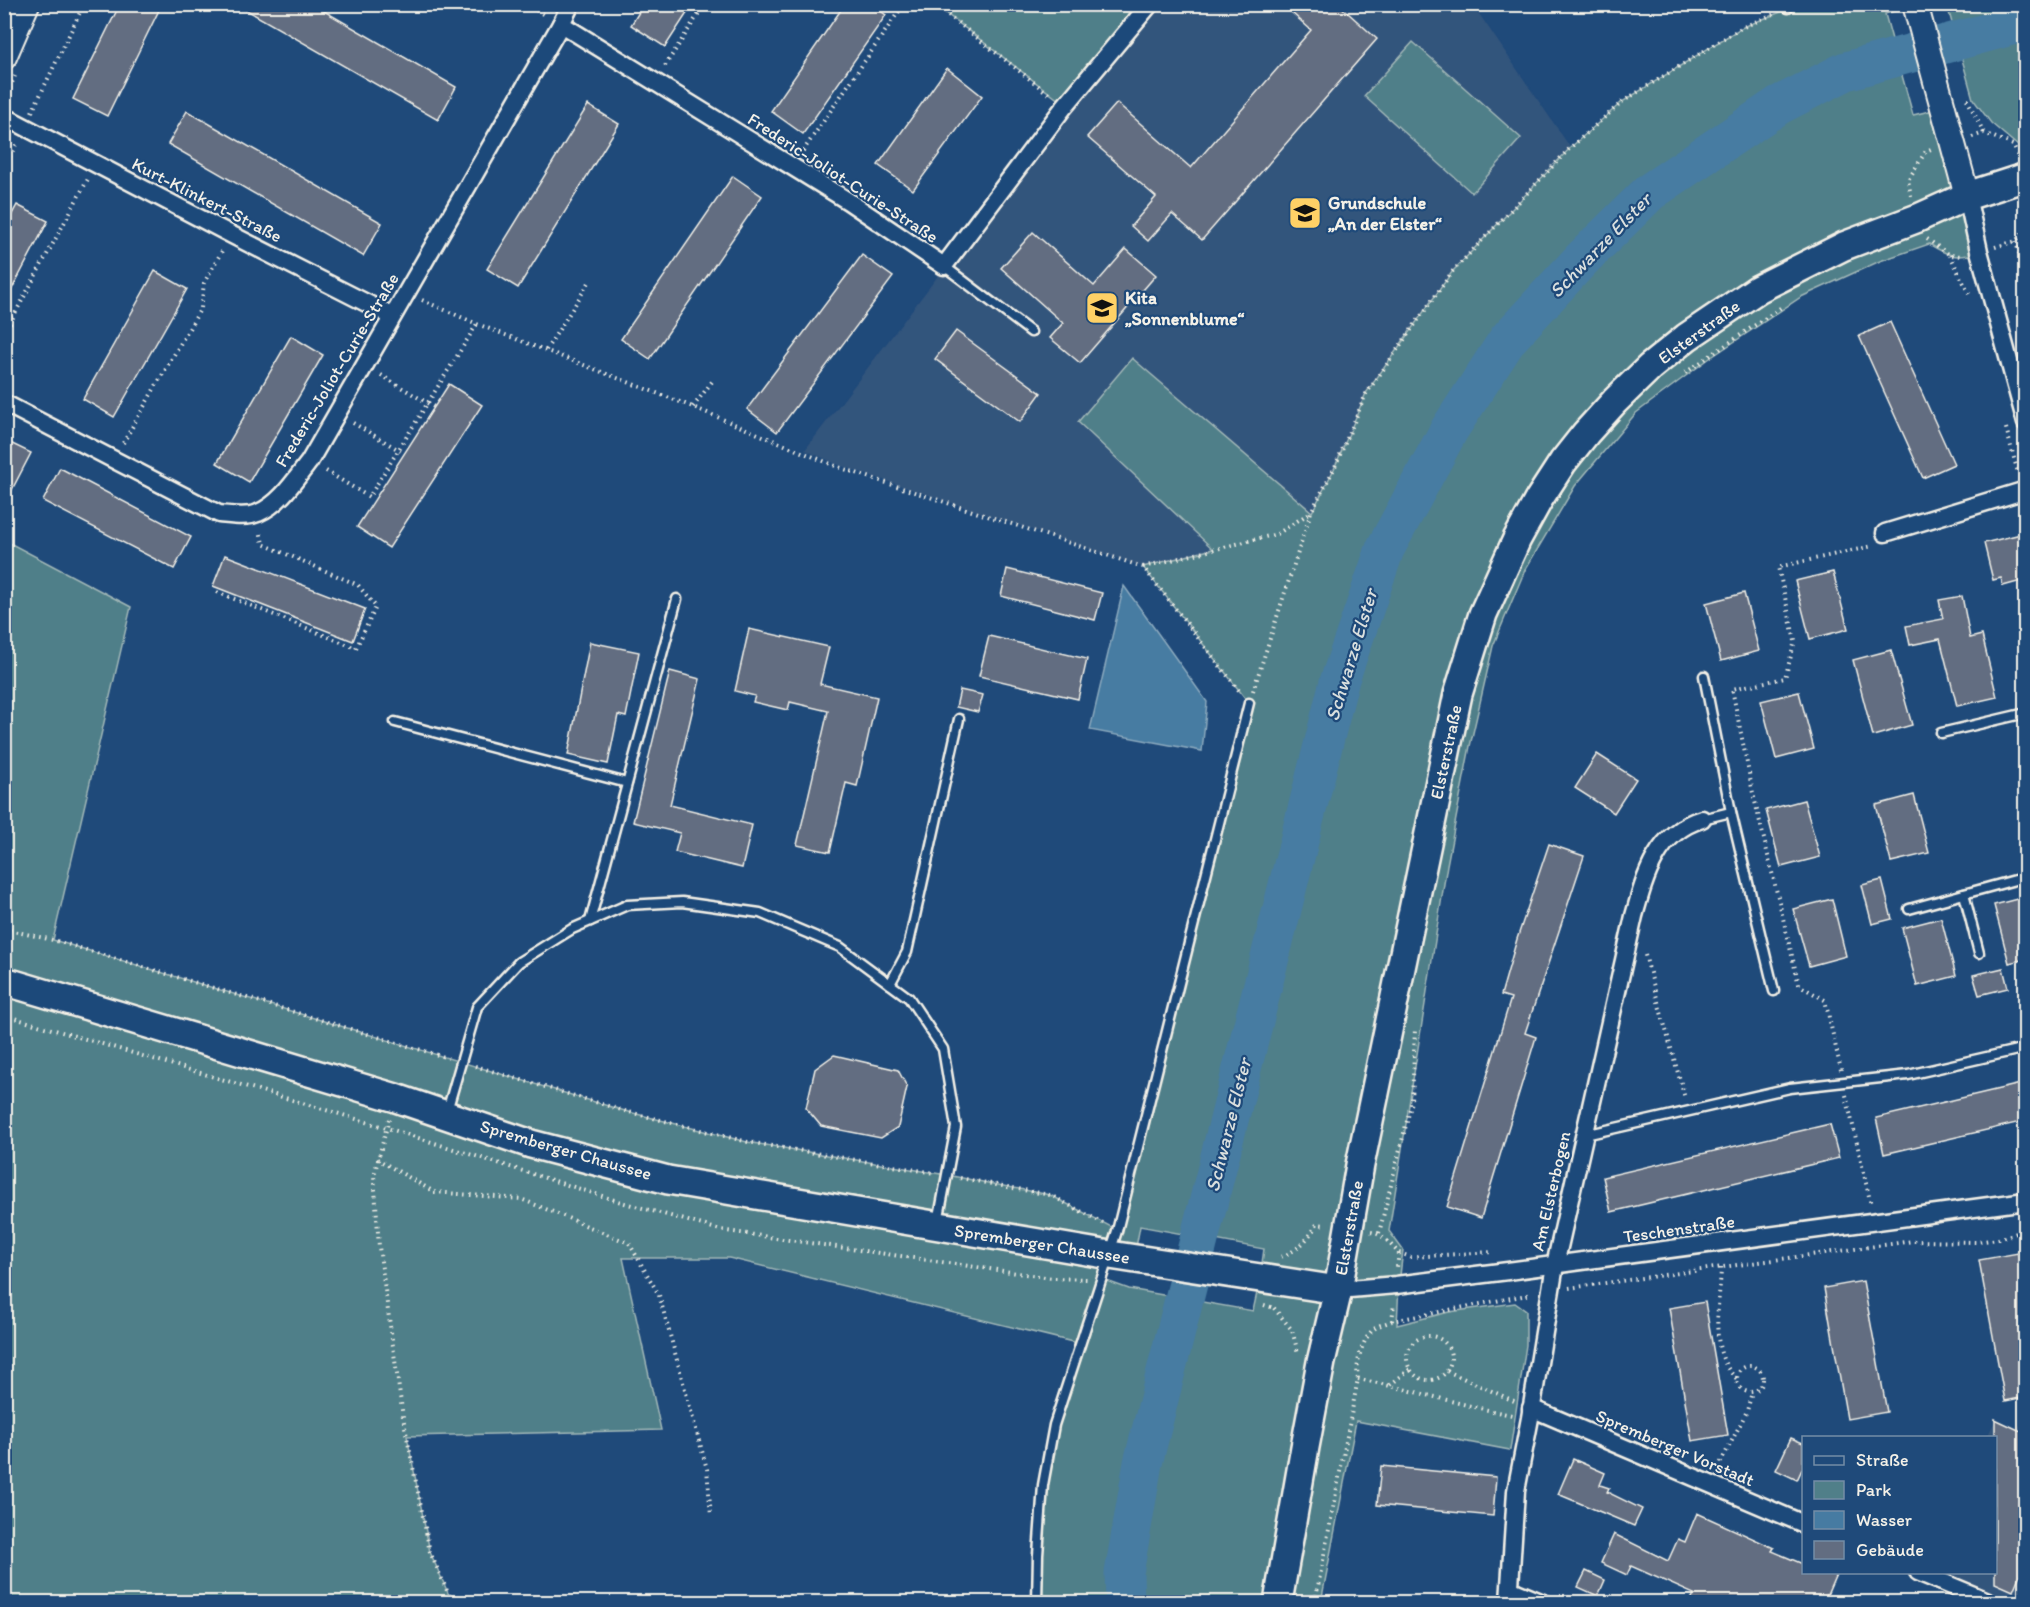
<svg xmlns="http://www.w3.org/2000/svg" width="2030" height="1607" font-family="Itim,sans-serif">
	<style>
		.built { fill: #33547c }
		.green { fill: #507f89; stroke: #a2b8b8; stroke-width: 1.5 }
		.water { fill: #467ba2; stroke: #8caabe; stroke-width: 1.5 }
		.lines { fill: none; stroke-linecap: round; stroke-linejoin: round }
		.river { stroke: #467ba2; stroke-width: 39 }
		.building { fill: #626d81; stroke: #f4f1e8; stroke-width: 1.5 }
		.lane-casing { stroke: #f4f1e8; stroke-width: 13 }
		.street-casing { stroke: #f4f1e8; stroke-width: 21 }
		.secondary-casing { stroke: #f4f1e8; stroke-width: 28 }
		.primary-casing { stroke: #f4f1e8; stroke-width: 32 }
		.path { stroke: #f4f1e8; stroke-width: 4; stroke-dasharray: 1.5 4.5; stroke-linecap: butt }
		.lane { stroke: #1f4a7a; stroke-width: 8 }
		.street { stroke: #1f4a7a; stroke-width: 16 }
		.secondary { stroke: #1f4a7a; stroke-width: 24 }
		.primary { stroke: #1f4a7a; stroke-width: 27 }
		.labels { text-anchor: middle; stroke-width: 4.5; stroke-linejoin: round; paint-order: stroke }
		.street-label { font-size: 18px; fill: #f4f1e8; stroke: #1f4a7a }
		.poi-label { font-size: 18px; font-weight: bold; fill: #f4f1e8; stroke: #1f4a7a; text-anchor: start }
		.water-label { font-size: 20px; font-style: italic; fill: #dadfde; stroke: #1f4a7a }
	</style>
	<rect width="100%" height="100%" fill="#1f4a7a"/>
	<filter id="ink" filterUnits="userSpaceOnUse"><feTurbulence type="fractalNoise" baseFrequency=".0167" numOctaves="2"/><feDisplacementMap in="SourceGraphic" scale="12" xChannelSelector="R" yChannelSelector="G"/><feConvolveMatrix kernelMatrix="1 2 1 2 8 2 1 2 1" color-interpolation-filters="sRGB"/></filter>
	<g filter="url(#ink)">
		<g class="built">
			<polygon points="1151,5 1473,5 1570,147 1452,272 1366,393 1334,469 1311,512 1132,358 1078,422 1213,550 1143,567 839,465 805,450 944,268"/>
			<polygon points="1996,1419 2015,1428 2025,1423 2025,1602 1990,1602 1925,1572 1996,1572 1996,1438 1987,1437"/>
		</g>
		<g class="green">
			<polygon points="1808,4 1914,5 1885,14 1913,115 1942,108 1966,196 1844,246 1614,400 1499,573 1336,1287 1260,1277 1264,1249 1140,1226 1134,1258 670,1176 5,979 4,540 131,607 53,940 625,1111 747,1142 947,1175 1050,1195 1117,1230 1249,703 1143,567 1213,549 1078,422 1132,358 1312,512 1334,469 1366,393 1452,272 1571,147 1622,102 1741,28 1788,9"/>
			<polygon points="935,5 1149,5 1064,104"/>
			<polygon points="1947,5 2025,5 2025,144 2018,146 1991,123 1973,99"/>
			<polygon points="1413,42 1521,138 1472,193 1364,96"/>
			<path d="M 1966,197 L 1977,253 C 1955,259 1949,256 1929,244 L 1880,261 L 1801,297 L 1710,358 L 1636,413 L 1575,486 L 1525,570 L 1493,646 L 1470,746 L 1447,865 L 1389,1231 L 1403,1250 L 1399,1284 L 1341,1287 L 1459,695 L 1540,500 L 1688,338 Z"/>
			<polygon points="4,985 530,1146 1107,1257 1077,1343 729,1258 623,1258 661,1430 407,1436 430,1552 452,1602 5,1602"/>
			<polygon points="1260,1279 1337,1291 1276,1602 1039,1602 1044,1485 1054,1425 1104,1280 1129,1289 1253,1311"/>
			<polygon points="1399,1285 1397,1325 1449,1312 1515,1303 1526,1311 1526,1345 1510,1450 1356,1421 1321,1602 1280,1602 1339,1291"/>
		</g>
		<polygon class="water" points="1124,586 1207,702 1202,751 1090,730"/>
		<g class="lines">
			<polyline class="river" points="1125,1602 1124,1573 1143,1463 1339,682 1385,549 1449,430 1508,339 1581,260 1650,192 1779,105 1846,71 2026,22"/>
		</g>
		<g class="building">
			<polygon points="120,4 162,4 107,116 73,99"/>
			<polygon points="236,4 312,4 456,87 438,120"/>
			<polygon points="644,4 693,4 665,47 631,25"/>
			<polygon points="845,4 871,4 886,15 803,134 771,111"/>
			<polygon points="1282,4 1338,4 1377,39 1202,240 1172,214 1148,241 1131,226 1156,197 1087,137 1117,103 1191,168 1311,30"/>
			<polygon points="947,68 982,96 913,190 878,165"/>
			<polygon points="588,105 619,124 518,288 487,269"/>
			<polygon points="187,111 382,223 363,256 168,144"/>
			<polygon points="733,176 762,196 650,359 621,339"/>
			<polygon points="17,205 48,221 4,304 4,229"/>
			<polygon points="1033,232 1094,286 1126,249 1156,275 1080,363 1050,338 1063,323 1001,268"/>
			<polygon points="862,255 893,277 777,432 747,409"/>
			<polygon points="155,271 187,289 114,417 83,399"/>
			<polygon points="1890,322 1954,464 1923,478 1859,336"/>
			<polygon points="956,331 1041,393 1020,422 935,359"/>
			<polygon points="291,336 323,355 249,482 217,463"/>
			<polygon points="449,384 482,405 389,548 357,527"/>
			<polygon points="4,440 31,453 4,505"/>
			<polygon points="60,468 191,537 174,569 43,501"/>
			<polygon points="2021,534 2025,552 2025,580 2003,586 2001,578 1993,580 1984,543"/>
			<polygon points="225,555 365,609 353,641 213,586"/>
			<polygon points="1007,569 1102,593 1095,620 1001,596"/>
			<polygon points="1833,572 1848,629 1810,639 1795,581"/>
			<polygon points="1744,593 1759,651 1721,661 1706,603"/>
			<polygon points="1962,596 1970,638 1982,635 1997,697 1957,706 1940,639 1910,645 1906,626 1943,619 1939,600"/>
			<polygon points="749,629 829,647 820,684 877,697 857,786 846,783 830,852 797,845 828,711 790,702 788,710 753,702 755,696 735,691"/>
			<polygon points="989,636 1087,659 1078,699 979,676"/>
			<polygon points="590,642 639,652 626,717 618,715 608,764 568,755"/>
			<polygon points="1891,650 1912,725 1873,736 1853,660"/>
			<polygon points="670,671 700,679 670,805 752,825 742,868 675,852 680,833 633,822"/>
			<polygon points="960,690 983,695 978,712 956,707"/>
			<polygon points="1799,692 1814,749 1776,759 1761,701"/>
			<polygon points="1597,754 1636,779 1614,813 1575,788"/>
			<polygon points="1914,795 1929,853 1891,862 1876,805"/>
			<polygon points="1804,800 1820,857 1781,867 1766,810"/>
			<polygon points="1549,844 1584,856 1525,1033 1536,1037 1481,1218 1447,1207 1511,998 1501,995 1517,939"/>
			<polygon points="1882,880 1892,919 1872,924 1862,885"/>
			<polygon points="2025,897 2025,959 2009,963 1994,905"/>
			<polygon points="1832,899 1846,956 1809,966 1793,909"/>
			<polygon points="1941,918 1956,976 1917,986 1902,928"/>
			<polygon points="2003,968 2008,988 1979,995 1973,975"/>
			<polygon points="834,1055 898,1070 907,1087 898,1127 881,1138 821,1126 806,1108 815,1069"/>
			<polygon points="2025,1083 2025,1121 1884,1154 1876,1118"/>
			<polygon points="1830,1124 1839,1158 1611,1212 1603,1177"/>
			<polygon points="2018,1253 2025,1290 2025,1397 2005,1401 1979,1260"/>
			<polygon points="1863,1281 1887,1412 1847,1419 1824,1288"/>
			<polygon points="1705,1302 1728,1435 1692,1441 1669,1308"/>
			<polygon points="1995,1419 2025,1433 2025,1562 2013,1591 1995,1583"/>
			<polygon points="1791,1438 1803,1443 1803,1467 1797,1480 1776,1470"/>
			<polygon points="1573,1459 1605,1473 1600,1485 1609,1488 1607,1492 1642,1509 1634,1526 1558,1494"/>
			<polygon points="1381,1466 1496,1477 1493,1516 1377,1505"/>
			<polygon points="1697,1513 1774,1548 1772,1551 1803,1564 1803,1572 1837,1572 1824,1602 1690,1602 1694,1594 1631,1566 1627,1575 1601,1563 1614,1534 1668,1561 1678,1539 1685,1542"/>
			<polygon points="1586,1571 1605,1580 1598,1596 1578,1587"/>
		</g>
		<g class="lines">
			<g class="lane-casing">
				<g id="lane">
					<polyline points="1788,8 1790,4"/>
					<polyline points="944,266 1031,332"/>
					<polyline points="1704,676 1731,812"/>
					<polyline points="395,722 627,783"/>
					<polyline points="1941,733 2026,713"/>
					<polyline points="1702,819 1731,812 1774,991"/>
					<polyline points="1964,894 1979,953"/>
					<polyline points="1909,909 2026,877"/>
					<polyline points="590,921 677,599"/>
					<polyline points="890,984 907,952 959,719"/>
					<polyline points="447,1111 477,1007 519,962 572,929 627,905 682,902 760,913 840,947 909,998 943,1049 956,1127 938,1222"/>
					<polyline points="1585,1135 1790,1088 1908,1075 2026,1048"/>
					<polyline points="1510,1585 1551,1602"/>
					<polyline points="1037,1602 1038,1555 1043,1485 1054,1425 1117,1231 1249,703"/>
				</g>
			</g>
			<g class="street-casing">
				<g id="street">
					<polyline points="561,24 571,4"/>
					<polyline points="4,116 232,235 392,316"/>
					<polyline points="1967,196 1979,251 2026,423"/>
					<path d="M 4,403 L 219,514 C 230,515 247,518 258,513 C 280,504 295,480 309,462 L 561,24 L 848,201 L 944,266 L 1064,107 L 1150,4"/>
					<polyline points="1885,533 2026,490"/>
					<polyline points="1338,1290 1396,1285 1508,1271 2026,1201"/>
					<polyline points="1531,1408 1804,1524"/>
					<polyline points="1918,1572 1990,1602"/>
					<path d="M 1509,1602 L 1516,1491 L 1530,1418 L 1555,1265 L 1634,916 C 1645,876 1657,832 1702,819"/>
				</g>
			</g>
			<g class="secondary-casing">
				<g id="secondary">
					<polyline points="1915,4 1967,196"/>
					<polyline points="4,57 27,4"/>
				</g>
			</g>
			<g class="primary-casing">
				<g id="primary">
					<polyline points="4,981 396,1098 531,1144 668,1180 1110,1255 1338,1290"/>
					<polyline points="1278,1602 1305,1447 1321,1362 1338,1290 1360,1165 1458,694 1483,614 1517,539 1539,499 1563,462 1586,433 1615,401 1650,367 1687,337 1758,289 1844,246 1918,218 1967,196 2026,177"/>
				</g>
			</g>
			<g class="path">
				<polyline points="526,4 546,16"/>
				<polyline points="934,4 1050,95"/>
				<polyline points="665,66 705,4"/>
				<polyline points="5,99 15,76"/>
				<polyline points="1967,99 1984,133"/>
				<polyline points="32,112 84,4"/>
				<polyline points="1972,137 1984,133 2013,145 2018,156"/>
				<polyline points="803,151 904,4"/>
				<polyline points="4,167 17,143"/>
				<polyline points="1911,196 1908,180 1926,151 1931,149"/>
				<polyline points="1927,239 1950,255 1962,256"/>
				<polyline points="2016,241 2026,282"/>
				<polyline points="1995,247 2016,241 2026,228"/>
				<polyline points="1950,255 1969,294"/>
				<polyline points="422,300 477,324 693,407 838,467 1143,567 1241,693"/>
				<polyline points="4,334 88,179"/>
				<polyline points="546,350 590,281"/>
				<polyline points="1685,373 1783,306"/>
				<polyline points="381,375 434,407"/>
				<polyline points="693,407 714,379"/>
				<polyline points="353,423 404,453"/>
				<polyline points="2006,428 2018,473"/>
				<polyline points="123,443 201,308 204,283 222,251"/>
				<polyline points="326,471 369,497 477,324"/>
				<polyline points="1143,567 1277,534 1311,512"/>
				<polyline points="217,592 356,648 376,607 358,585 263,544 260,530"/>
				<polyline points="1253,691 1311,512 1334,469 1366,394 1452,272 1571,147 1622,102 1741,28 1776,13"/>
				<polyline points="4,929 53,940 448,1058"/>
				<polyline points="1645,955 1685,1098"/>
				<polyline points="4,1015 387,1128 621,1202 720,1230 1052,1278 1088,1279"/>
				<polyline points="475,1066 625,1111 748,1142 935,1173"/>
				<polyline points="1841,1070 1825,1000 1799,985 1753,793 1732,689 1785,678 1795,641 1778,567 1873,546"/>
				<polyline points="1846,1095 1871,1205"/>
				<polyline points="389,1119 374,1175 379,1247 403,1417 430,1552 452,1602"/>
				<polyline points="377,1159 434,1192 521,1199 629,1243 659,1295 707,1469 711,1516"/>
				<polyline points="960,1178 1050,1195 1105,1224"/>
				<path d="M 1371,1232 C 1385,1235 1389,1244 1399,1253 L 1397,1267"/>
				<polyline points="1379,1233 1412,1101 1415,1029"/>
				<polyline points="1399,1253 1411,1257 1492,1252"/>
				<path d="M 1281,1257 C 1298,1250 1308,1240 1317,1224 L 1325,1225"/>
				<path d="M 1721,1268 C 1720,1303 1707,1352 1737,1379"/>
				<polyline points="1569,1288 1913,1241 1976,1242 1998,1239 2026,1230"/>
				<polyline points="1264,1305 1274,1308"/>
				<polyline points="1274,1308 1292,1330 1298,1353"/>
				<polyline points="1392,1321 1394,1304"/>
				<circle cx="1429" cy="1358" r="22"/>
				<circle cx="1750" cy="1379" r="13"/>
				<polyline points="1447,1371 1514,1401"/>
				<path d="M 1358,1379 C 1410,1389 1460,1405 1512,1415"/>
				<polyline points="1390,1385 1410,1369"/>
				<polyline points="1718,1468 1747,1411 1752,1392"/>
				<path d="M 1315,1602 L 1358,1379 C 1355,1365 1362,1339 1374,1329 C 1379,1325 1386,1323 1392,1321 L 1532,1294"/>
			</g>
			<use href="#lane" class="lane"/>
			<use href="#street" class="street"/>
			<use href="#secondary" class="secondary"/>
			<use href="#primary" class="primary"/>
		</g>
	</g>
	<defs>
		<g id="school-square" transform="scale(1.725)"><rect x="-9" y="-9" width="18" height="18" rx="4" fill="#ffd166" stroke="#1f4a7a"/><path d="M0-5L7-2L0 1L-7-2ZM-4 1L0 2.5L4 1V4Q0 6-4 4Z" fill="#111"/></g>
	</defs>
	<g fill-rule="evenodd">
		<use href="#school-square" x="1305" y="213"/>
		<use href="#school-square" x="1102" y="308"/>
	</g>
	<g class="labels">
		<g class="street-label">
			<text transform="translate(843 178) rotate(33)" y="6">Frederic-Joliot-Curie-Straße</text>
			<text transform="translate(207 200) rotate(27)" y="6">Kurt-Klinkert-Straße</text>
			<text transform="translate(1699 332) rotate(-36)" y="6">Elsterstraße</text>
			<text transform="translate(337 370) rotate(-59)" y="6">Frederic-Joliot-Curie-Straße</text>
			<text transform="translate(1446 752) rotate(-78)" y="6">Elsterstraße</text>
			<text transform="translate(566 1150) rotate(16)" y="6">Spremberger Chaussee</text>
			<text transform="translate(1551 1191) rotate(-77)" y="6">Am Elsterbogen</text>
			<text transform="translate(1349 1228) rotate(-80)" y="6">Elsterstraße</text>
			<text transform="translate(1679 1229) rotate(-8)" y="6">Teschenstraße</text>
			<text transform="translate(1042 1244) rotate(9)" y="6">Spremberger Chaussee</text>
			<text transform="translate(1675 1448) rotate(23)" y="6">Spremberger Vorstadt</text>
		</g>
		<g class="poi-label">
			<text x="1328" y="209">Grundschule<tspan x="1328" dy="21">„An der Elster“</tspan></text>
			<text x="1125" y="304">Kita<tspan x="1125" dy="21">„Sonnenblume“</tspan></text>
		</g>
		<g class="water-label">
			<text transform="translate(1600 245) rotate(-46)" y="7">Schwarze Elster</text>
			<text transform="translate(1351 655) rotate(-73)" y="7">Schwarze Elster</text>
			<text transform="translate(1228 1125) rotate(-76)" y="7">Schwarze Elster</text>
		</g>
	</g>
	<rect width="2030" height="1607" fill="none" stroke="#1f4a7a" stroke-width="24"/>
	<rect x="12" y="12" width="2006" height="1583" fill="none" stroke="#f4f1e8" stroke-width="2" filter="url(#ink)"/>
	<rect x="1802" y="1436" width="195" height="138" fill="#1f4a7a" stroke="#748da6" stroke-width="1.5"/>
	<rect x="1814" y="1456" width="30" height="9" fill="#1f4a7a" stroke="#748da6" stroke-width="1.5"/>
	<text x="1856" y="1466" font-size="18" fill="#f4f1e8">Straße</text>
	<rect x="1814" y="1481" width="30" height="18" fill="#507f89" stroke="#748da6" stroke-width="1.5"/>
	<text x="1856" y="1496" font-size="18" fill="#f4f1e8">Park</text>
	<rect x="1814" y="1511" width="30" height="18" fill="#467ba2" stroke="#748da6" stroke-width="1.5"/>
	<text x="1856" y="1526" font-size="18" fill="#f4f1e8">Wasser</text>
	<rect x="1814" y="1541" width="30" height="18" fill="#626d81" stroke="#748da6" stroke-width="1.5"/>
	<text x="1856" y="1556" font-size="18" fill="#f4f1e8">Gebäude</text>
</svg>
